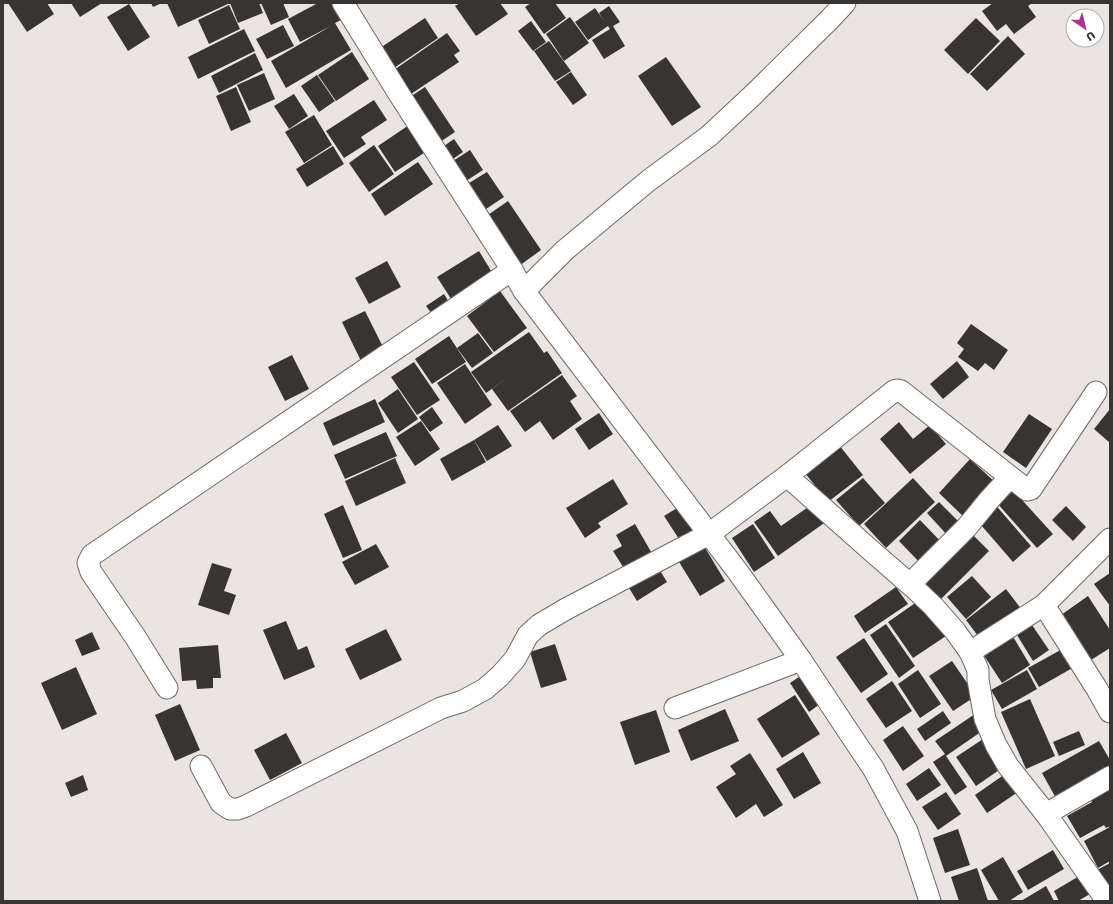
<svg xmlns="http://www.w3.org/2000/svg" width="1113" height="904" font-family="Rubik,sans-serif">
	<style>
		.building { fill: #383431 }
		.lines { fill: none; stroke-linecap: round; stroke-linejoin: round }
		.minor-casing { stroke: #6f6b67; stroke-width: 23 }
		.minor { stroke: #fff; stroke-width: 21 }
	</style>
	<rect width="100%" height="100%" fill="#eae5e0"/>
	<g class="building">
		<polygon points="8,3 47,3 54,14 27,32"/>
		<polygon points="71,3 102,3 80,17"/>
		<polygon points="151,3 162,3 153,7"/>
		<polygon points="167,3 259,3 263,13 238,23 230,3 178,27"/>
		<polygon points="261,3 283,3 289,17 271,25"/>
		<polygon points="318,3 331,3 341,20 335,23 351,50 286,88 271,61 331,26 300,42 288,19"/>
		<polygon points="460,3 500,3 508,14 476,36 455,6"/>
		<polygon points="531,3 555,3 566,18 544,34 525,7"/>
		<polygon points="993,3 1032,3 1028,6 1036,17 1014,34 1006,24 997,31 982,11"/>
		<polygon points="129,4 150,37 128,51 107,17"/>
		<polygon points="229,5 240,29 209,44 198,20"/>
		<polygon points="609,6 620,22 613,26 625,46 604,59 592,40 610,29 608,26 588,40 575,22 595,8 604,21 599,13"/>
		<polygon points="570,17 589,43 564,61 546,34"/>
		<polygon points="425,18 438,38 394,68 380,48"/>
		<polygon points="976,18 1000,41 968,74 944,50"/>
		<polygon points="531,21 546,42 533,51 518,31"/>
		<polygon points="283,25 294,46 267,59 256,39"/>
		<polygon points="244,29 255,51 198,79 188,57"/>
		<polygon points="447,33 460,51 454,55 459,62 411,94 394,70"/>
		<polygon points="1008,36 1025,54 987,91 970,74"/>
		<polygon points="549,41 571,71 555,81 534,51"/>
		<polygon points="352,52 369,79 336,101 318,75"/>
		<polygon points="255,53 263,70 219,93 211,76"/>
		<polygon points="666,57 701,107 672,126 638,76"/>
		<polygon points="571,72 587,95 573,105 556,82"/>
		<polygon points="264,73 275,99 249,111 237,85"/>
		<polygon points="317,75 335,101 319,112 301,86"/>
		<polygon points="236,87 251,122 231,131 216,96"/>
		<polygon points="425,87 455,132 440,142 410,97"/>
		<polygon points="294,94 308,116 289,129 274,106"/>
		<polygon points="374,100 387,120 361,137 366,144 344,158 326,131"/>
		<polygon points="314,115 332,145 304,163 285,132"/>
		<polygon points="409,125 427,151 395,172 378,146"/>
		<polygon points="454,139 463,152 450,161 441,148"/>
		<polygon points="374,145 394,174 369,192 349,163"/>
		<polygon points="333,146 344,164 307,187 296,169"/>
		<polygon points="470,150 483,170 463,183 450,163"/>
		<polygon points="418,162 433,184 385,216 371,194"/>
		<polygon points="487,172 504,197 486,209 469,183"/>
		<polygon points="508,201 541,250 519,266 485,217"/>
		<polygon points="479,251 496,279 455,305 437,277"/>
		<polygon points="387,261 401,287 369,304 355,278"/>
		<polygon points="500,291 527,328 494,352 467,316"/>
		<polygon points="444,294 452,307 435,318 426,306"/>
		<polygon points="365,311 385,351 362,363 342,322"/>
		<polygon points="971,324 1008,350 994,370 985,363 978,371 958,357 964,349 957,343"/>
		<polygon points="529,332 544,353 547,351 562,373 508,411 492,389 510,376 486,393 471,372"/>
		<polygon points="478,333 493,353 472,368 457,348"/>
		<polygon points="449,336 466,362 432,384 415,359"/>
		<polygon points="292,355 309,389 285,401 268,367"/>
		<polygon points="957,361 969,377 943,399 930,384"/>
		<polygon points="414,362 440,400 417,415 391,377"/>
		<polygon points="465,364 492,405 465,424 437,383"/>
		<polygon points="562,375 577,396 570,401 582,419 553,440 540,421 525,432 510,411"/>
		<polygon points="398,389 418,419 398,433 378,403"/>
		<polygon points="375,399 385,422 333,446 323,423"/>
		<polygon points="432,407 443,423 430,432 419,417"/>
		<polygon points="1110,409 1110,443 1094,429"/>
		<polygon points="599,413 613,434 589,450 575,429"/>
		<polygon points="1029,414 1052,429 1026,468 1003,452"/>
		<polygon points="421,421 440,449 415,466 396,437"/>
		<polygon points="899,422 913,439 930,425 946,444 910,474 880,439"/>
		<polygon points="498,425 512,446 487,461 474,440"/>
		<polygon points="386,432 397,456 345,479 334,455"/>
		<polygon points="474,440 486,462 452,481 440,459"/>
		<polygon points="839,445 863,475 828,502 805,473"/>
		<polygon points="395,458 406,483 356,506 345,481"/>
		<polygon points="970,459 997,484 965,518 939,493"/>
		<polygon points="863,478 885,503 859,526 836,500"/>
		<polygon points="913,478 935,502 886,548 864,524"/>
		<polygon points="613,479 628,504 598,523 601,527 585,538 566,508"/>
		<polygon points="1013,490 1053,534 1037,548 997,503"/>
		<polygon points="939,502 962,525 949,537 927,513"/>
		<polygon points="993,502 1031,546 1013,562 975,518"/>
		<polygon points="814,503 827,521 778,556 754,522 770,511 781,526"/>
		<polygon points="343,505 362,550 343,558 324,514"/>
		<polygon points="682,505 697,527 679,539 664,516"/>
		<polygon points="1066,506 1086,527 1073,541 1052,520"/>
		<polygon points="920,520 946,547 925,568 899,541"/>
		<polygon points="635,524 654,557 625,570 613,551 622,546 616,535"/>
		<polygon points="753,524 775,558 754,572 732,538"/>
		<polygon points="968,530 989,551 941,599 920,578"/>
		<polygon points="376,544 389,567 355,585 342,562"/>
		<polygon points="704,546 725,581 700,596 679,562"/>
		<polygon points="212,563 232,569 224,591 236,595 229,615 198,605"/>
		<polygon points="656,564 667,582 637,601 626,583"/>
		<polygon points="1110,573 1110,606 1094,584"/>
		<polygon points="972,576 991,597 966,619 947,597"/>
		<polygon points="896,587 908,604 865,633 854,616"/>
		<polygon points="1006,589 1022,610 981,640 966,620"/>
		<polygon points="1088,596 1110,630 1110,648 1091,660 1061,615"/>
		<polygon points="921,599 946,636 913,658 888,622"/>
		<polygon points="286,621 298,650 307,646 315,667 284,680 263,630"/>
		<polygon points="886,624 915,666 899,678 870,635"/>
		<polygon points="1032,625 1049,650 1033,661 1017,635"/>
		<polygon points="386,629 402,660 360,680 345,649"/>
		<polygon points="92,632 100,649 82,656 75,640"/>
		<polygon points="1012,635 1030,665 1002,683 983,654"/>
		<polygon points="864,638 888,674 861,693 836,657"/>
		<polygon points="555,644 567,680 541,688 530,652"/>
		<polygon points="218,645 221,678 213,678 213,688 197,689 196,680 182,681 179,648"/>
		<polygon points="1066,647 1076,666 1039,687 1028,668"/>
		<polygon points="952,661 976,696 953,711 929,676"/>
		<polygon points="76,667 97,714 62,730 41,683"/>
		<polygon points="918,670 941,704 920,718 898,684"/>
		<polygon points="1027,670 1037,689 1002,709 991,690"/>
		<polygon points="805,673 824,701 809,712 790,683"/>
		<polygon points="892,681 912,711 886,728 866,699"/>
		<polygon points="795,695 820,734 782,758 757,719"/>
		<polygon points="1030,699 1055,756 1026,769 1001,712"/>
		<polygon points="180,704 200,750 175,761 155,715"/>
		<polygon points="725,709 739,741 691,761 678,730"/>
		<polygon points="656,710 670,752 635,765 620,722"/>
		<polygon points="943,711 951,723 925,741 917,729"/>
		<polygon points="975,714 985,729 946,756 967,787 955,795 933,762 945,754 935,741"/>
		<polygon points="903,726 924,756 903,771 883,740"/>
		<polygon points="1079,731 1085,745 1059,756 1053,742"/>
		<polygon points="286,733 302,763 270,780 254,750"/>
		<polygon points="986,737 1005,766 976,786 956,757"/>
		<polygon points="1099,741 1110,760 1110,770 1057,800 1042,773"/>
		<polygon points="803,752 821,783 794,799 776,769"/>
		<polygon points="750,753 783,805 764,817 756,804 736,818 716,787 736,774 730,766"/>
		<polygon points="929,768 941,785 917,801 906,784"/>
		<polygon points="1008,772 1021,790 987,813 975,795"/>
		<polygon points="83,775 88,790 71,797 65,783"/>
		<polygon points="1110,787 1110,826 1106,828 1104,825 1080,838 1067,816 1092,802 1088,796"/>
		<polygon points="946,792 961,814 938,830 922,807"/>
		<polygon points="1110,827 1110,861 1098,868 1084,841"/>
		<polygon points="958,829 970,865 945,873 933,838"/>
		<polygon points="1053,850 1064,869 1028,890 1017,871"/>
		<polygon points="1003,857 1023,892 1009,901 999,901 981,870"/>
		<polygon points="1110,863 1110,889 1097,870"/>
		<polygon points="977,868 988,901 959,901 951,877"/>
		<polygon points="1086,872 1097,890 1078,901 1059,901 1054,891"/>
		<polygon points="1046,886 1054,901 1021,901"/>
	</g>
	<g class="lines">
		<g class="minor-casing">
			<g id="minor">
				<polyline points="343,3 399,94 512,270 524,291 738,572 801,660 856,743 873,768 907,831 930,901"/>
				<polyline points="524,291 565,250 648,181 709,136 753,95 829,20 845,3"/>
				<polyline points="787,476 875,554 913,587 933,606 955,631 970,652 978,670 978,680 985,719 996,745 1008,766 1046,814 1107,901"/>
				<polyline points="910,584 967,527 989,500 1010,477"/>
				<polyline points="1044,605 1110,539"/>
				<polyline points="970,652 1044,605 1097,689 1110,712"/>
				<polyline points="167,688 136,638 91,572 88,563 92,555 512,270"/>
				<polyline points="675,708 801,660"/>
				<polyline points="201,766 221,803 230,809 238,809 246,806 441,708 463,701 485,689 500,676 515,659 528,635 539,625 566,609 709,534 787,476 894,391 897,390 901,391 1027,490 1031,489 1096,392"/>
				<polyline points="1046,814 1110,777"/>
			</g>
		</g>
		<use href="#minor" class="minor"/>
	</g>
	<rect width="1113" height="904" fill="none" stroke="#383634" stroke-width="8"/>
	<g transform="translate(1085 28) rotate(145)"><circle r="19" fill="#ffffff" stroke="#afafae"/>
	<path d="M0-3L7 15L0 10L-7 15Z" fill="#a73590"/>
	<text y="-6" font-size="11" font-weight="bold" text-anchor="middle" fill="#383634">U</text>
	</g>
</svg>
